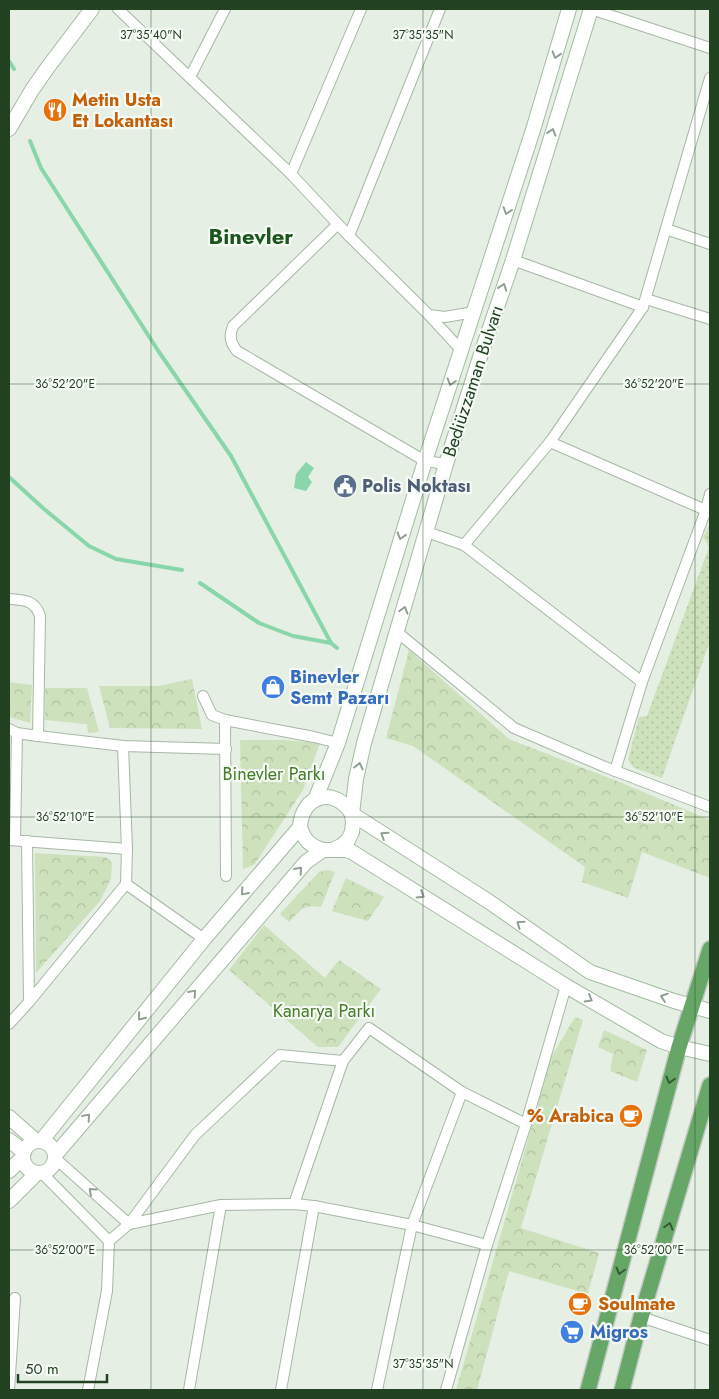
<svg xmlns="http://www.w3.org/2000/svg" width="719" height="1399" font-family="Jost,sans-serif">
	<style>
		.grass { fill: url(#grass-dots) }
		.park { fill: url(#park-crowns) }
		.pitch { fill: #cde1bc }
		.water { fill: #89d6ab }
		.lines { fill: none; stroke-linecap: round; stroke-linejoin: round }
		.stream { stroke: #89d6ab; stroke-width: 4 }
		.street-casing { stroke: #a7b8a6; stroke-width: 12 }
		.secondary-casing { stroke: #a4bba2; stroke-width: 16 }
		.primary-casing { stroke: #c1cac1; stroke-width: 18 }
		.street { stroke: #fff; stroke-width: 10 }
		.secondary { stroke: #fff; stroke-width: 14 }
		.primary { stroke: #66a768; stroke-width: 15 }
		.oneway { stroke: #90a090 }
		.oneway2 { stroke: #335b34 }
		.ticks { fill: none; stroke: #224222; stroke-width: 1; stroke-opacity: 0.45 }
		.labels { text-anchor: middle; stroke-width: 4.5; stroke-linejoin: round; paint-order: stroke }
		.food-label { font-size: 18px; font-weight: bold; fill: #c56008; stroke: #f6faf5; text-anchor: start }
		.street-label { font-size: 18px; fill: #224222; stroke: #f6faf5 }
		.service-label { font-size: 18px; font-weight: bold; fill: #4e5e75; stroke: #f6faf5; text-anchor: start }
		.shop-label { font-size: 18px; font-weight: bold; fill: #366cbe; stroke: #f6faf5; text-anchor: start }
		.park-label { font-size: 18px; fill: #457c29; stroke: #f6faf5 }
		.district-label { font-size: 22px; font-weight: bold; fill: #1c561e; stroke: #f6faf5 }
		.ticks-label { font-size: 12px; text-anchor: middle; fill: #224222; stroke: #f6faf5; stroke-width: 4.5; stroke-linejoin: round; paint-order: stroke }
	</style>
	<defs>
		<pattern id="grass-dots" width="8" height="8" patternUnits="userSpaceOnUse" patternTransform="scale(1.25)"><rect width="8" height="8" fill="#cde1bc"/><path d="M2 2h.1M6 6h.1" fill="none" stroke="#b0c2a1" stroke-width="1.8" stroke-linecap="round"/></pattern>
		<pattern id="park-crowns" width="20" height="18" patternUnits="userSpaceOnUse" patternTransform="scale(1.25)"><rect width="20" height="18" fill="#cde1bc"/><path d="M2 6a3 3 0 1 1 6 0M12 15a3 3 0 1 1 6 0" fill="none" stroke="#b0c2a1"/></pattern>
	</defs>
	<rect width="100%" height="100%" fill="#e6efe4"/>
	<polygon class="grass" points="710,524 710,641 662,778 634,768 628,760 639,717 647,716 709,547 703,537"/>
	<g class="park">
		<polygon points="409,650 509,739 622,783 710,820 710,878 642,852 628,898 582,882 585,867 413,746 386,738"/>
		<polygon points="192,679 202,729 110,728 99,686 158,686"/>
		<polygon points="9,682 32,685 30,723 9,717"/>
		<polygon points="45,688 87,688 99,732 88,733 87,724 45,720"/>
		<polygon points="240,740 282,740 320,743 303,790 254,865 243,869"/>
		<polygon points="35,853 106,857 112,863 111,879 100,901 36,973"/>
		<path d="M 327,870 L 335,872 L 321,907 C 303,904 301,910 289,922 L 280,914 L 319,872 Z"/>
		<polygon points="346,878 384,897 368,921 332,911"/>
		<polygon points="264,925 325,978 339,960 381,989 338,1047 318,1047 229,970"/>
		<polygon points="575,1017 583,1020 521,1228 599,1253 588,1294 509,1271 477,1390 456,1390 552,1056"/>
		<polygon points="604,1030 647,1050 637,1082 610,1071 613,1054 598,1047"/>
	</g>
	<polygon class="pitch" points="603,870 626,878 620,893 598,885"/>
	<polygon class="water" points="306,462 314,468 308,477 312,482 306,491 294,488 296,474"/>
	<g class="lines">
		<g class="stream">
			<polyline points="9,61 14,69"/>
			<polyline points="30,141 41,168 159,352 231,456 331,643 337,648"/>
			<polyline points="9,477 44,509 89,546 116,559 182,570"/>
			<polyline points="200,583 259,623 293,636 331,643"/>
		</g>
		<g class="street-casing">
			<g id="street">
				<polyline points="118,9 291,174 349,236 429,315 461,350"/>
				<polyline points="591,9 710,48"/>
				<polyline points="190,77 225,9"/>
				<polyline points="291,174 361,9"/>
				<path d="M 338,224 L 233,326 C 229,335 230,343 237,351 L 425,461 L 446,464"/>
				<polyline points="666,229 710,244"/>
				<polyline points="349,236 440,9"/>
				<polyline points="513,260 643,307"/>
				<polyline points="646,299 710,319"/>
				<polyline points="429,315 445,317 474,312"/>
				<polyline points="550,442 643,307 710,78"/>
				<polyline points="427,532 464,545 550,442 710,512"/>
				<polyline points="464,545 642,682"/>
				<path d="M 9,599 C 24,600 35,600 40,616 L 38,736"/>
				<polyline points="397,632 514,728 605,767 710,807"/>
				<polyline points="203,696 212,715 225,720 226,876"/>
				<polyline points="225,720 314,737 338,743"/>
				<polyline points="9,729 17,733 38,736 123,746 226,749"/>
				<polyline points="615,771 642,682 706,510 710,494"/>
				<polyline points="9,840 127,849"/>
				<polyline points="15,840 17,733"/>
				<polyline points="27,841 29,1002"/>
				<polyline points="126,884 204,939"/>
				<polyline points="9,1024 29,1002 126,884 127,849 123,746"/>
				<polyline points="56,1159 129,1224"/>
				<polyline points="42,1173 109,1241"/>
				<polyline points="294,1204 343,1061 369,1028 462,1092 526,1124"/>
				<polyline points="129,1224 221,1205 294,1204 314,1206 412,1225 487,1245"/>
				<polyline points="641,1317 710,1340"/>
				<polyline points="9,1390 15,1298"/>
				<polyline points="88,1390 107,1291 109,1241 129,1224 195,1135 280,1055 343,1061"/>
				<polyline points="189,1390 221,1205"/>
				<polyline points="281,1390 314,1206"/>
				<polyline points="377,1390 412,1225 462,1092"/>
				<polyline points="446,1390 487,1245 526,1124 566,986"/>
			</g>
		</g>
		<g class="secondary-casing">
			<g id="secondary">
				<polyline points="9,129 32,90 48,67 92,9"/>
				<polyline points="315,800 338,743 425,461 533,130 569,9"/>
				<path d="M 300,827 C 304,840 310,846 323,850"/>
				<polyline points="332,850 346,850 352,852 566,986 661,1041 679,1047 710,1054"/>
				<polyline points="9,1117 36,1141"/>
				<polyline points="9,1140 24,1152"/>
				<path d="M 42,1140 L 204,939 L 300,827 C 302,794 335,786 352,814 L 488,901 L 590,972 L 674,1001 L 710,1011"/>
				<circle cx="39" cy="1157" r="16"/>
				<polyline points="56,1154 306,862 323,850 332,850 341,846 348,840 352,832 353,823 352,814 356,779 364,743 446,464 481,354 513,260 591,9"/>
				<polyline points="9,1171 23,1157"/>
				<polyline points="9,1201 37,1173"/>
			</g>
		</g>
		<g class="primary-casing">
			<g id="primary">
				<polyline points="588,1390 679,1047 710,949"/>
				<polyline points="622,1390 641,1317 710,1085"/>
			</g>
		</g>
		<use href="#street" class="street"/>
		<use href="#secondary" class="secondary"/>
		<use href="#primary" class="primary"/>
	</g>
	<defs><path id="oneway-chevron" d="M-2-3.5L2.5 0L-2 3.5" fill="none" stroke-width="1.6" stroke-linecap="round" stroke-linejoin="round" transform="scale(1.25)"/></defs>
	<g class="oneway">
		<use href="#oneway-chevron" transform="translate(556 55) rotate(107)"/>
		<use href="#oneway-chevron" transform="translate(552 132) rotate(-73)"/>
		<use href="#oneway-chevron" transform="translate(507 211) rotate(108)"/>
		<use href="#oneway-chevron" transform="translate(503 287) rotate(-71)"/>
		<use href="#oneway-chevron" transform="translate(451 382) rotate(108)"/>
		<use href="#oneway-chevron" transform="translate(401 536) rotate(107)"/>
		<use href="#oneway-chevron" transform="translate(404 610) rotate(-74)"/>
		<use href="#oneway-chevron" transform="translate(359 766) rotate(-77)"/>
		<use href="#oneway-chevron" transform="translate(384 835) rotate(-147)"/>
		<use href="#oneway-chevron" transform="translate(299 870) rotate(-49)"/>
		<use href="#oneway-chevron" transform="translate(244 892) rotate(131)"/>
		<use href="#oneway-chevron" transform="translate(421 895) rotate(32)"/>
		<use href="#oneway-chevron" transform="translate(520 924) rotate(-145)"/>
		<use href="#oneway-chevron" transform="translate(193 993) rotate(-49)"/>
		<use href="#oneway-chevron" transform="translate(664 997) rotate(-161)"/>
		<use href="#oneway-chevron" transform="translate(589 999) rotate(30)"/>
		<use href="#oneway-chevron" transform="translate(141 1017) rotate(129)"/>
		<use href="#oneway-chevron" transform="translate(87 1117) rotate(-49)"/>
		<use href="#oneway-chevron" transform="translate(92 1191) rotate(-138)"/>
	</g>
	<g class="oneway2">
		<use href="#oneway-chevron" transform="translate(670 1080) rotate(105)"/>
		<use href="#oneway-chevron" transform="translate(669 1226) rotate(-74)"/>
		<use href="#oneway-chevron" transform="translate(620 1271) rotate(105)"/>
	</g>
	<path class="ticks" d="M 151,9 L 151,1390M 423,9 L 423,1390M 695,9 L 695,1390M 9,384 L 710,384M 9,817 L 710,817M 9,1250 L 710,1250"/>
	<defs>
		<g id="restaurant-disc" transform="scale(1.25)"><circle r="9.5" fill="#e8710a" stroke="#f6faf5"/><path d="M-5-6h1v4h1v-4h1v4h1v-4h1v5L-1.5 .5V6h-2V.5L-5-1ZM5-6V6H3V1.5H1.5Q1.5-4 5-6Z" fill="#fff"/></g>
		<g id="civic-disc" transform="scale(1.25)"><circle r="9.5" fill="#5c6f8a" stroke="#f6faf5"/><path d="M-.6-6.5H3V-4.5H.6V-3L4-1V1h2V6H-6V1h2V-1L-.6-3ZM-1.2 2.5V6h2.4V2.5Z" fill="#fff"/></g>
		<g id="shop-disc" transform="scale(1.25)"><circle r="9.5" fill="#3f7fe0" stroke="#f6faf5"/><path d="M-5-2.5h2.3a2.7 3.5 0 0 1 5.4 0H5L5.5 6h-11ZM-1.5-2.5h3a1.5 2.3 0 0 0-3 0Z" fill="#fff"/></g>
		<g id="cafe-disc" transform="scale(1.25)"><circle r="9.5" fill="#e8710a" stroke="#f6faf5"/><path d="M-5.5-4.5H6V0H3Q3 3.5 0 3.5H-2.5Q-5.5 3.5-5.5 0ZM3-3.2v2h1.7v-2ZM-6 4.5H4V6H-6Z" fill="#fff"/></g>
		<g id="supermarket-disc" transform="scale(1.25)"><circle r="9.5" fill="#3f7fe0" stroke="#f6faf5"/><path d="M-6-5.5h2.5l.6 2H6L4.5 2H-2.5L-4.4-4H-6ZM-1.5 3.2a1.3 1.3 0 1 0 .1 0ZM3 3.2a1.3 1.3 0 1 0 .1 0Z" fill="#fff"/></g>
	</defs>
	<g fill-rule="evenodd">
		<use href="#restaurant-disc" x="55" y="110"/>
		<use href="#civic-disc" x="345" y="486"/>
		<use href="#shop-disc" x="273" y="687"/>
		<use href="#cafe-disc" x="631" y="1116"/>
		<use href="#cafe-disc" x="580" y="1304"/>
		<use href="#supermarket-disc" x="572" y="1332"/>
	</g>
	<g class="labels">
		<g class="food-label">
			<text x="72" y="106">Metin Usta<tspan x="72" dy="21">Et Lokantası</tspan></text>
			<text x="614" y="1122" text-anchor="end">% Arabica</text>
			<text x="598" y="1310">Soulmate</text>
		</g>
		<g class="street-label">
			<text transform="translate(473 381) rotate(-72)" y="6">Bediüzzaman Bulvarı</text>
		</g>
		<g class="service-label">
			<text x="362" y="492">Polis Noktası</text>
		</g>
		<g class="shop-label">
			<text x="290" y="683">Binevler<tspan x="290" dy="21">Semt Pazarı</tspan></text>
			<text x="590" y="1338">Migros</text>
		</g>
		<g class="park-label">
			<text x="274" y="780">Binevler Parkı</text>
			<text x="324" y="1017">Kanarya Parkı</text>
		</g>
		<g class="district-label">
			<text x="251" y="244">Binevler</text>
		</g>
	</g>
	<g class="ticks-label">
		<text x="151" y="39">37°35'40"N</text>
		<text x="423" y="39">37°35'35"N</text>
		<text x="654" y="388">36°52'20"E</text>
		<text x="65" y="388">36°52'20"E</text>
		<text x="654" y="821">36°52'10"E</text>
		<text x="65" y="821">36°52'10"E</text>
		<text x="654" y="1254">36°52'00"E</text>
		<text x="65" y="1254">36°52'00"E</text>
		<text x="423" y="1368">37°35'35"N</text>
	</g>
	<rect width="719" height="1399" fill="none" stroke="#224222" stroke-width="20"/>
	<path d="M18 1374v8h89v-8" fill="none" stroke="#224222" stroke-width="2.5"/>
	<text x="25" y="1374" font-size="15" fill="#224222" stroke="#f6faf5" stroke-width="4" paint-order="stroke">50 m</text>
</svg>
